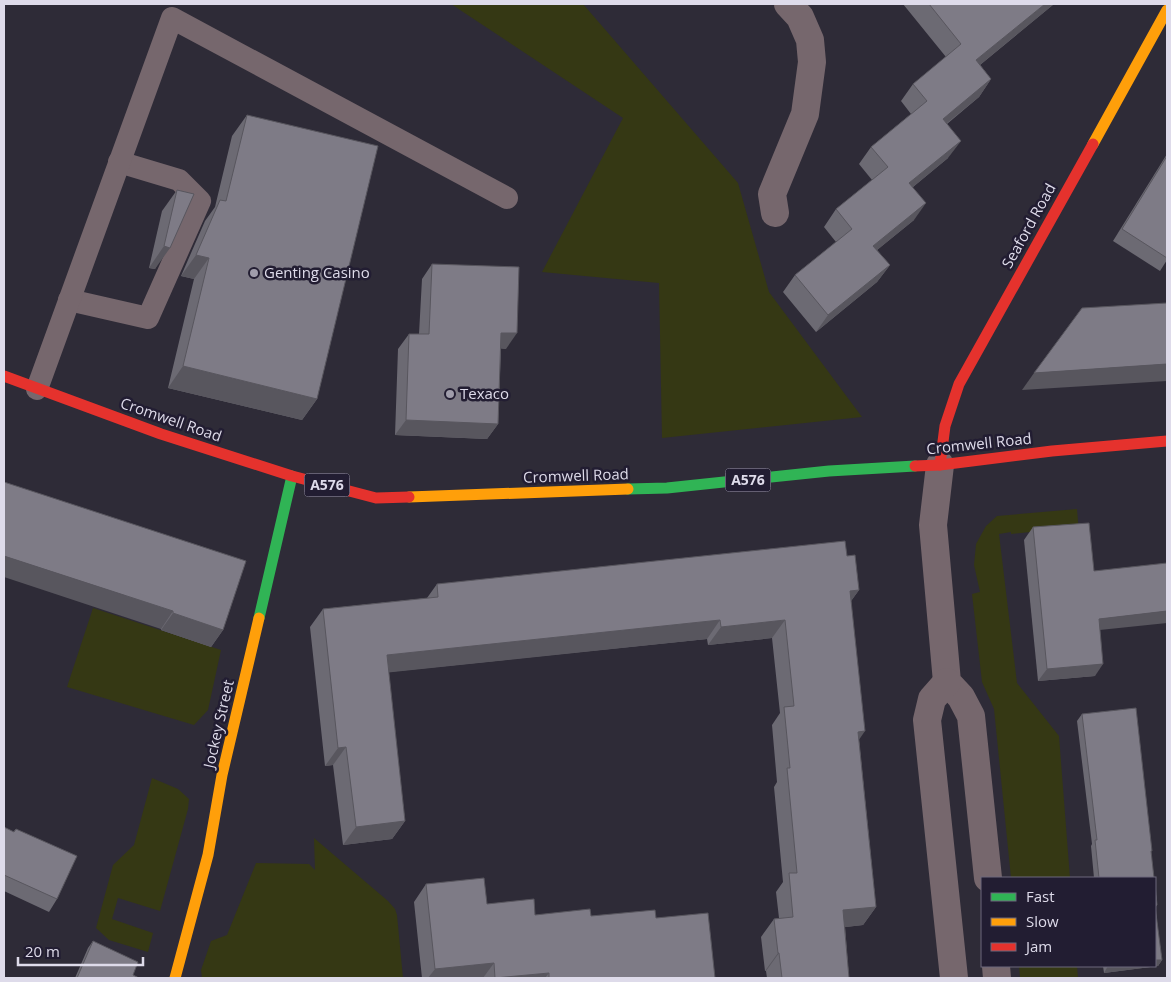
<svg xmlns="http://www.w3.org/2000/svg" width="1171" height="982" font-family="'Open Sans',sans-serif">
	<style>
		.green { fill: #353814 }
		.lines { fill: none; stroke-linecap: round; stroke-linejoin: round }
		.lane { stroke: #76676d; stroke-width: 22 }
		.street { stroke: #76676d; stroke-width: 28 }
		.fast { stroke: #30b455; stroke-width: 11 }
		.slow { stroke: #ff9f0a; stroke-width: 11 }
		.jam { stroke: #e5322d; stroke-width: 11 }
		.wall { fill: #6c6a73 }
		.shaded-wall { fill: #58565e }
		.building { fill: #7e7b86; stroke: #58565e }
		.poi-dot { fill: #a09dab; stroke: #221d32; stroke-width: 2 }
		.labels { text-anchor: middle; stroke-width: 5; stroke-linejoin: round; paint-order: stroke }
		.shield { fill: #221d32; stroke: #a6a2b3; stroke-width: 1 }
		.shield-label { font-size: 14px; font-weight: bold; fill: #dedbea }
		.street-label { font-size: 15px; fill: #dedbea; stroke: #221d32 }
		.poi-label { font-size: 15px; fill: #dedbea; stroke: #221d32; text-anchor: start }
	</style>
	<rect width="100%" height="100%" fill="#2e2b37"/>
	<g class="green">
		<polygon points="451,4 583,4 738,183 769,292 862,417 662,438 659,283 542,272 623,118"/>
		<polygon points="1077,509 1079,533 1040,531 1011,534 1011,532 999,534 1017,683 1059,736 1070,878 1011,878 994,709 982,682 972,594 980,592 974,565 976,544 986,526 997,516"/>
		<polygon points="93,608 221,650 208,710 194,725 67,687"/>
		<polygon points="152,778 178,789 189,799 188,809 160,911 118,898 112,919 153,933 148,952 109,940 96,928 113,865 134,845"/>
		<polygon points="314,838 388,901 395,909 397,915 403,978 202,978 201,970 211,941 227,935 256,863 309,864 315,870"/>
		<polygon points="1019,966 1077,966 1078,978 1020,978"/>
	</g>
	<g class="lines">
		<g class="lane">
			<polyline points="69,300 148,318 200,201 179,180 119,162"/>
			<polyline points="37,389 172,18 507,198"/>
		</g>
		<g class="street">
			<polyline points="775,213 772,194 805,114 812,62 810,40 800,17 788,4"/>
			<polyline points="940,465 933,525 947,682 961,697 971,716 988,878"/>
			<polyline points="947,682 932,699 927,720 954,978"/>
			<polyline points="996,966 997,978"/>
		</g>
		<g class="fast">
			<polyline points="628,489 667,488 829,471 915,466"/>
			<polyline points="259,618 292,476"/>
		</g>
		<g class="slow">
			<polyline points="1093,144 1167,10"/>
			<polyline points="409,497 628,489"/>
			<polyline points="175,978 208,855 222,775 259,618"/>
		</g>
		<g class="jam">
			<polyline points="4,376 161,434 292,476 376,498 409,497"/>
			<polyline points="940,465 945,426 959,384 1093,144"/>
			<polyline points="915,466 940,465 1052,451 1167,441"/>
		</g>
	</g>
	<g class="wall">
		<polygon points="903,4 1054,4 980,65 991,79 979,97 947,124 948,158 913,187 914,220 877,250 890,265 877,282 816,332 783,292 795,275 836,242 824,227 836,209 872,180 859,164 871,147 911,114 901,101 913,84 946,57"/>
		<polygon points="247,115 317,399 302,420 168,388 194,279 181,276 205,221 215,207 232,136"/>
		<polygon points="1167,154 1167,260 1160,271 1113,241"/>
		<polygon points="177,190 194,194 155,269 149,268 162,211"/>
		<polygon points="432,264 506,349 501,348 498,424 487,439 395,435 398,349 409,334 419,334 422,279"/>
		<polygon points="4,482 223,630 211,647 161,630 161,629"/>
		<polygon points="1033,527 1100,630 1095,676 1038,681 1024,540"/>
		<polygon points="847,556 859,590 851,601 859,740 876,907 863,925 845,927 849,978 767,978 766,971 765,971 761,937 774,919 779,918 776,892 783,882 774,787 777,782 772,725 780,713 772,638 708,645 707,639 388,672 405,821 392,839 343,845 333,765 325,766 310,627 323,609 427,598 437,584"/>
		<polygon points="1082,714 1151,853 1154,878 1094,878 1091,846 1092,844 1077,721"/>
		<polygon points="4,827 13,832 16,829 57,899 49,912 4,891"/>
		<polygon points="426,884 487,904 535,915 656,918 715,978 422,978 414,902"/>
		<polygon points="1155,884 1157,905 1155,908 1162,960 1158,966 1104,973 1103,966 1155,966"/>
		<polygon points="93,941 133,975 139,978 75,978 88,948"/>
	</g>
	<g class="shaded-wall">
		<polygon points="1045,4 1054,4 964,78 976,60"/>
		<polygon points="991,79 979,97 931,136 943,119"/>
		<polygon points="961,141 948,158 897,200 909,183"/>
		<polygon points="926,203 914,220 861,263 873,246"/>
		<polygon points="164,246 170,248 155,269 149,268"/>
		<polygon points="196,255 209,258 194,279 181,276"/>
		<polygon points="890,265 877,282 816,332 828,315"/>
		<polygon points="501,333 517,333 506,349 491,348"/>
		<polygon points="1167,364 1167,381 1022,390 1034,373"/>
		<polygon points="183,366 317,399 302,420 168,388"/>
		<polygon points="406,420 498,424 487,439 395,435"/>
		<polygon points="4,556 173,611 161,629 4,577"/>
		<polygon points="859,590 846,608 850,591"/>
		<polygon points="1167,611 1167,623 1090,631 1099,619"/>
		<polygon points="173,613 223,630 211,647 161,630"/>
		<polygon points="720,620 707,639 374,674 387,655"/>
		<polygon points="785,620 772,638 708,645 721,627"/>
		<polygon points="1103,664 1095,676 1038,681 1047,669"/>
		<polygon points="865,731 852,750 858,732"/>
		<polygon points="346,747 333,765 325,766 338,748"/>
		<polygon points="405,821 392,839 343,845 356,827"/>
		<polygon points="876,907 863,925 830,929 843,910"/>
		<polygon points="778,953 779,953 766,971 765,971"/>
		<polygon points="1155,960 1162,960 1158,966 1104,973 1108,966 1155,966"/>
		<polygon points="494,963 483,978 428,978 435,969"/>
		<polygon points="549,973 545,978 495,978"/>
	</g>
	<g class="building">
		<polygon points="929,4 1045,4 976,60 991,79 943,119 961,141 909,183 926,203 873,246 890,265 828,315 795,275 852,229 836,209 888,167 871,147 927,101 913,84 961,44"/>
		<polygon points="247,115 378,146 317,399 183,366 209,258 196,255 220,200 226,201"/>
		<polygon points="1167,156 1167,258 1122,229"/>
		<polygon points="177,190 194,194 170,248 164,246"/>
		<polygon points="432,264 519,267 517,333 501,333 498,424 406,420 409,334 429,334"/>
		<polygon points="1167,303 1167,364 1034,373 1082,308"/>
		<polygon points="4,482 246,561 223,630 173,613 173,611 4,556"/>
		<polygon points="1089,523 1094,571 1167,563 1167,611 1099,619 1103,664 1047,669 1033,527"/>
		<polygon points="845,541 847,556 855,555 859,590 850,591 865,731 858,732 876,907 843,910 849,978 782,978 779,953 778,953 774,919 793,917 789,873 797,873 787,768 790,768 784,707 794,706 785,620 721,627 720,620 387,655 405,821 356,827 346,747 338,748 323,609 438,597 437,584"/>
		<polygon points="1136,708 1152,851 1151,851 1154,878 1099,878 1095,840 1097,840 1082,714"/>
		<polygon points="4,827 14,832 16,829 77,856 57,899 4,875"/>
		<polygon points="484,878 487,904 534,899 535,915 590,909 591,916 655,910 656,918 708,913 715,978 549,978 549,973 495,978 494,963 435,969 426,884"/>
		<polygon points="1155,884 1157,905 1155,906 1162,960 1155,960"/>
		<polygon points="93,941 138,962 133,975 139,978 77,978"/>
	</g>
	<g class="poi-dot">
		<circle cx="254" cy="273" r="5"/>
		<circle cx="450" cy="394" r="5"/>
	</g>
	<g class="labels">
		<g class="shield">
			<rect x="725.5" y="468.5" width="45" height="23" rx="4"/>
			<rect x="304.5" y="473.5" width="45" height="23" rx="4"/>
		</g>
		<g class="shield-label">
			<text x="748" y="485">A576</text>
			<text x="327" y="490">A576</text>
		</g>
		<g class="street-label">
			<text transform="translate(1029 226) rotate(-61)" y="5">Seaford Road</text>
			<text transform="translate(171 420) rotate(19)" y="5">Cromwell Road</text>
			<text transform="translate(979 444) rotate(-6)" y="5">Cromwell Road</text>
			<text transform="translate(576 476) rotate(-2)" y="5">Cromwell Road</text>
			<text transform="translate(219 724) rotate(-77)" y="5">Jockey Street</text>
		</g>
		<g class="poi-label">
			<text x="264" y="278">Genting Casino</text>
			<text x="460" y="399">Texaco</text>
		</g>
	</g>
	<rect width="1171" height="982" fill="none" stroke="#dedbea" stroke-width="10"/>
	<rect x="981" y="877" width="175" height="90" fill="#221d32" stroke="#6d697c"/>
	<rect x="991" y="893" width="25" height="8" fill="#30b455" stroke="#6d697c"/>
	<text x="1026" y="902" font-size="15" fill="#dedbea">Fast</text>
	<rect x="991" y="918" width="25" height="8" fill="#ff9f0a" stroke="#6d697c"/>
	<text x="1026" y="927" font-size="15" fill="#dedbea">Slow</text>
	<rect x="991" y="943" width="25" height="8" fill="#e5322d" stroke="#6d697c"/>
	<text x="1026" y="952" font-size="15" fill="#dedbea">Jam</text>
	<path d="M18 957v8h125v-8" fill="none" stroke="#dedbea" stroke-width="2.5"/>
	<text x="25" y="957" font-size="15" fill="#dedbea" stroke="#221d32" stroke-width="4" paint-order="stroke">20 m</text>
</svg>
